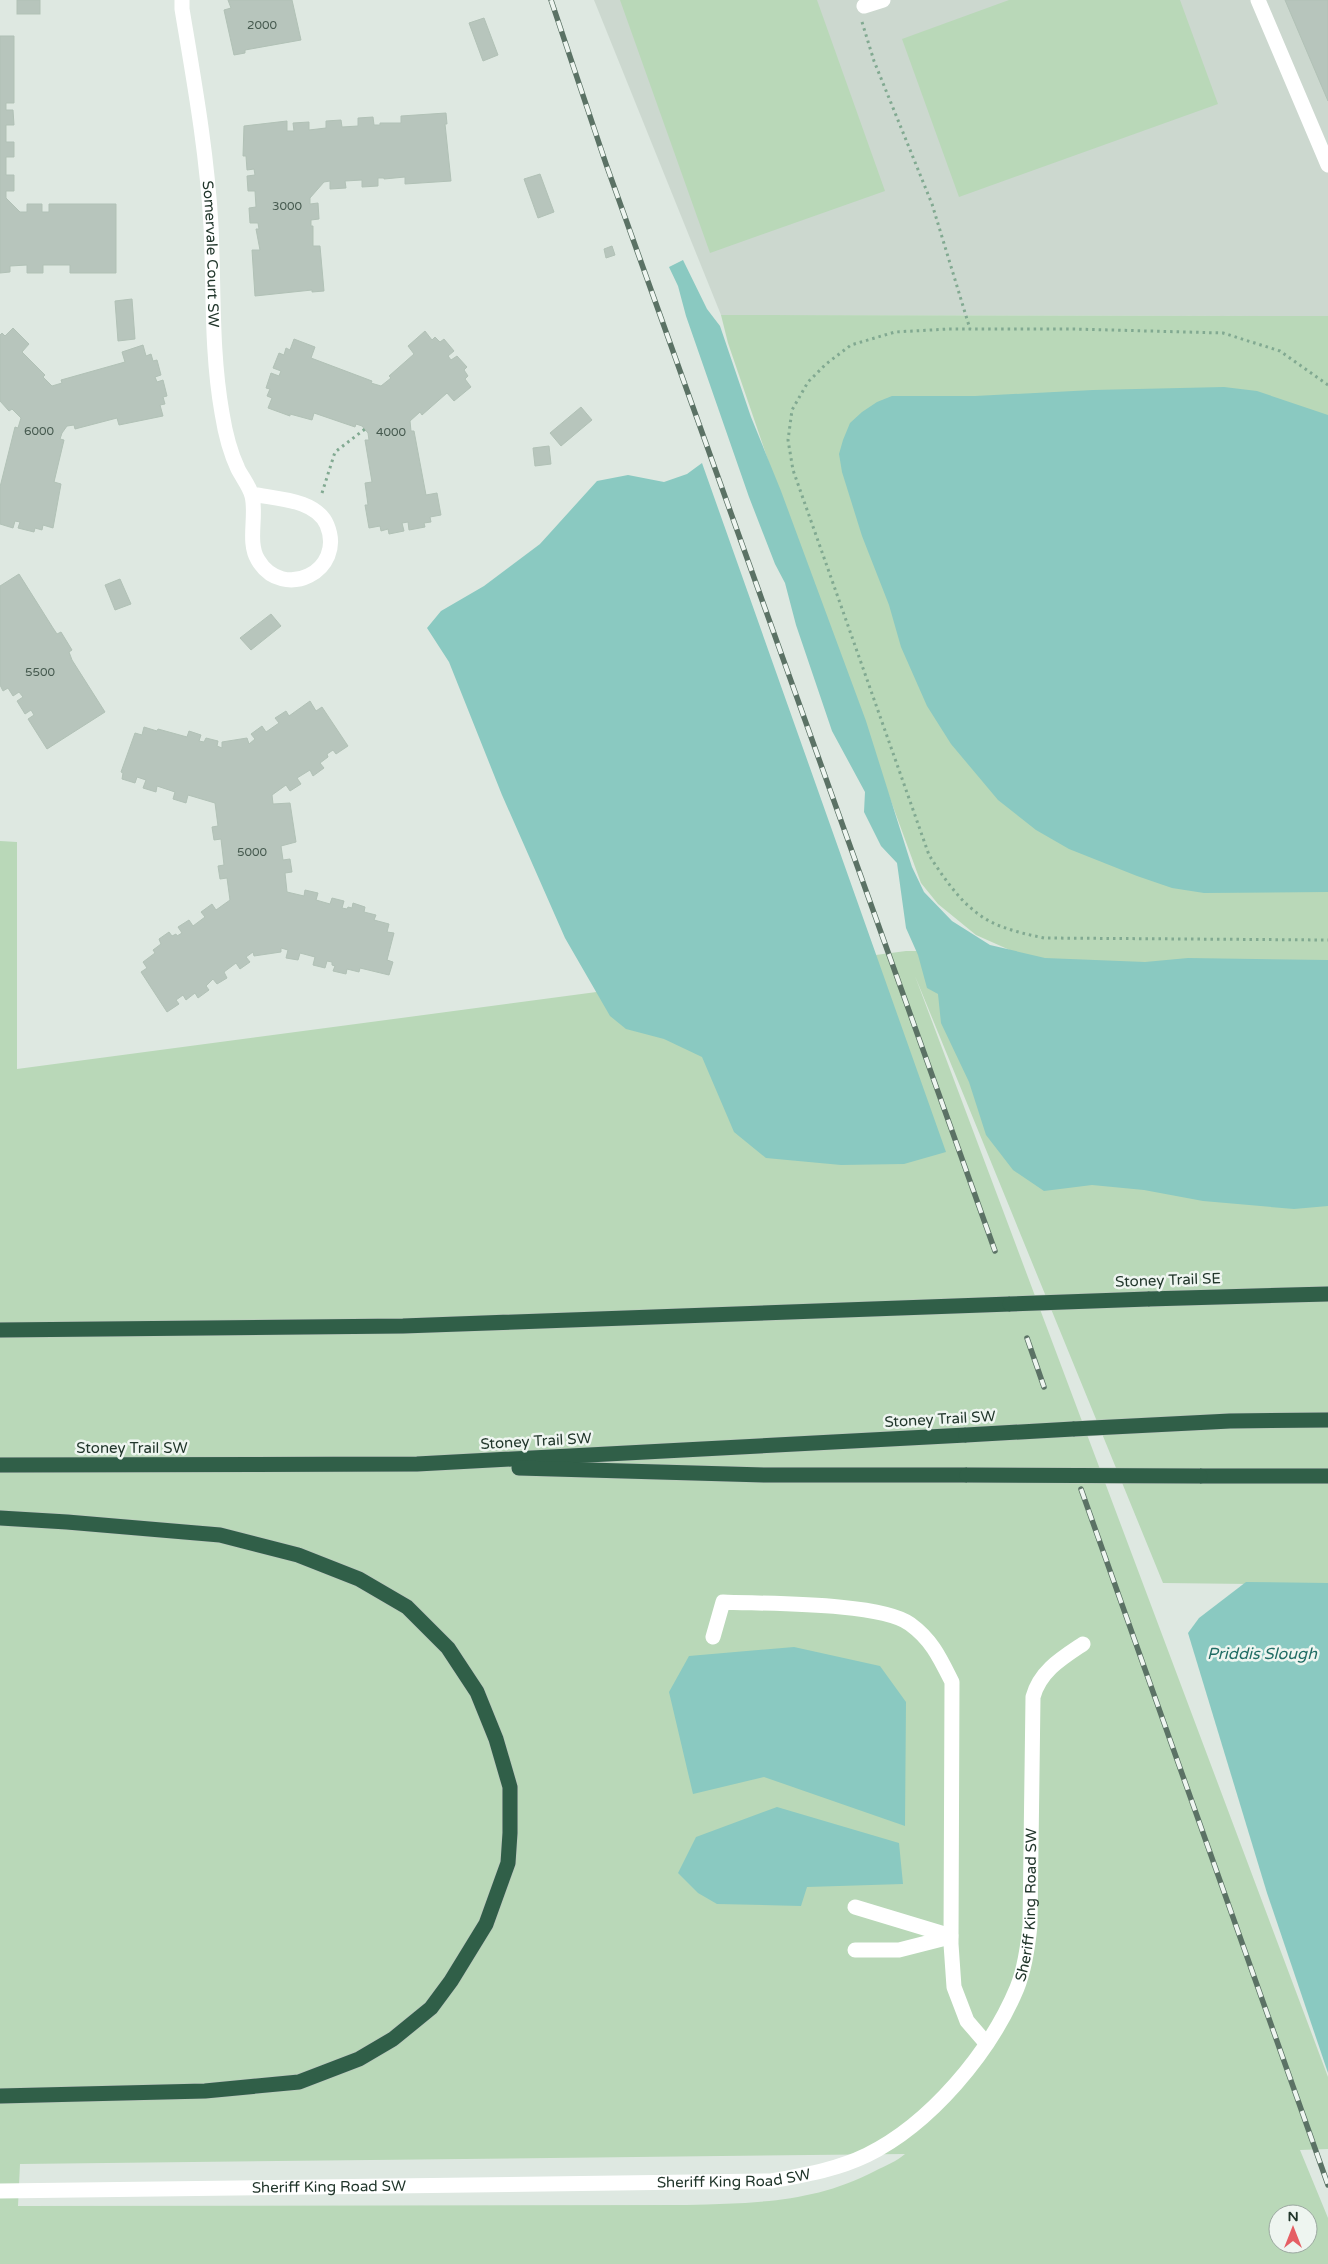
<svg xmlns="http://www.w3.org/2000/svg" width="1328" height="2264" font-family="'Varela Round',sans-serif">
	<style>
		.built { fill: #ccd8cf }
		.green { fill: #b9d8b8; fill-rule: evenodd }
		.water { fill: #8ac9c1 }
		.building { fill: #b7c5bc; stroke: #b1c1b6 }
		.lines { fill: none; stroke-linecap: round; stroke-linejoin: round }
		.highway-casing { stroke: #bcc3bf; stroke-width: 16 }
		.path { stroke: #81a991; stroke-width: 3; stroke-dasharray: 2.5 4; stroke-linecap: butt }
		.minor { stroke: #fff; stroke-width: 15 }
		.highway { stroke: #305f48; stroke-width: 15 }
		.rail-casing { stroke: #5b7265; stroke-width: 5.5 }
		.rail { stroke: #eef5f0; stroke-width: 4; stroke-dasharray: 11; stroke-linecap: butt }
		.highway-bridge-casing { stroke: #bcc3bf; stroke-width: 16; stroke-linecap: butt }
		.highway-bridge { stroke: #305f48; stroke-width: 15 }
		.labels { text-anchor: middle; stroke-width: 5; stroke-linejoin: round; paint-order: stroke }
		.number-label { font-size: 12px; fill: #465a4f }
		.street-label { font-size: 15px; fill: #21362b; stroke: #eef5f0 }
		.water-label { font-size: 16px; font-style: italic; fill: #216c64; stroke: #eef5f0 }
	</style>
	<rect width="100%" height="100%" fill="#dee8e1"/>
	<polygon class="built" points="594,0 1328,0 1328,316 721,315"/>
	<g class="green">
		<polygon points="620,0 817,0 885,191 710,253"/>
		<polygon points="1009,0 1180,0 1218,104 959,197 902,39"/>
		<path d="M 721,315 L 1328,316 L 1328,1585 L 1163,1583 L 915,976 L 1328,2077 L 1328,2149 L 1300,2150 L 1328,2218 L 1328,2264 L 0,2264 L 0,841 L 17,842 L 17,1069 L 906,951 L 1012,951 L 976,935 L 938,904 L 921,883 L 794,536 L 728,343 ZM 905,2154 C 897,2161 885,2166 875,2171 C 814,2203 754,2203 687,2205 L 18,2206 L 20,2164 ZM 1278,2214 L 1308,2214 L 1308,2244 L 1278,2244 Z"/>
	</g>
	<g class="water">
		<polygon points="683,260 707,309 720,326 751,417 781,491 866,721 912,867 924,892 952,921 990,945 1045,958 1145,962 1188,958 1328,960 1328,1206 1294,1209 1203,1201 1144,1190 1092,1185 1044,1191 1013,1170 986,1135 969,1082 941,1023 938,994 927,988 918,955 906,928 897,863 881,846 864,812 865,792 832,731 796,625 785,583 775,564 749,497 686,316 678,286 669,267"/>
		<polygon points="1224,387 1257,391 1328,415 1328,892 1204,893 1172,888 1137,876 1069,849 1036,830 998,800 951,744 927,706 901,647 889,605 862,536 842,472 839,454 843,440 850,423 862,412 877,402 892,396 975,396 1093,390"/>
		<polygon points="702,463 946,1152 904,1164 841,1165 766,1158 734,1132 702,1057 664,1039 626,1029 610,1016 565,938 502,795 449,662 427,628 441,611 484,586 540,544 597,481 628,475 664,482 687,474"/>
		<polygon points="1246,1582 1328,1583 1328,2073 1267,1893 1188,1633 1199,1618"/>
		<polygon points="794,1647 880,1666 906,1702 905,1826 764,1777 693,1794 669,1692 689,1656"/>
		<polygon points="777,1807 899,1843 903,1884 807,1887 801,1906 717,1904 698,1893 678,1873 696,1837"/>
	</g>
	<g class="building">
		<rect x="17" y="0" width="23" height="14"/>
		<polygon points="228,0 292,0 301,40 245,50 245,53 234,55 224,10 231,8"/>
		<polygon points="1285,0 1328,0 1328,101"/>
		<polygon points="484,18 498,55 483,61 469,23"/>
		<polygon points="0,36 14,36 14,103 6,103 6,110 13,110 14,125 6,125 6,142 14,142 14,157 6,157 6,175 14,175 14,191 6,191 6,198 20,212 27,212 27,204 42,204 42,212 49,212 49,204 116,204 116,273 70,273 70,265 43,265 43,273 27,273 27,265 10,266 10,272 0,273"/>
		<polygon points="446,113 447,124 445,124 451,181 405,184 405,177 384,179 384,178 378,178 378,186 362,187 362,180 345,181 346,188 330,189 330,181 324,182 310,198 310,204 318,203 319,219 311,220 311,226 313,226 313,246 320,246 324,291 312,292 312,290 255,296 252,250 260,250 256,229 259,229 258,223 250,223 249,208 256,207 255,191 248,191 247,176 255,175 254,169 247,170 246,156 243,156 244,126 287,121 287,131 294,131 293,123 309,122 309,130 326,128 326,121 341,120 342,127 358,126 358,118 373,117 374,125 380,125 380,123 401,123 401,116"/>
		<polygon points="540,174 554,212 538,218 524,179"/>
		<polygon points="612,246 615,255 606,258 604,249"/>
		<polygon points="132,299 135,339 118,341 115,301"/>
		<polygon points="13,328 29,344 22,352 45,375 43,377 52,386 62,383 61,380 125,362 122,352 143,345 146,356 151,354 153,361 157,360 161,375 155,377 157,382 163,380 167,396 163,397 165,404 160,405 163,416 119,425 117,418 75,429 74,425 67,426 62,433 60,439 64,440 54,482 61,484 53,528 43,525 42,530 35,528 34,532 18,528 20,522 15,521 13,528 0,524 0,487 15,427 18,428 21,418 12,409 9,411 0,401 0,335 2,333 5,336"/>
		<polygon points="425,331 432,340 435,337 440,342 444,339 454,351 448,356 451,360 457,356 467,367 464,370 468,376 465,379 471,387 454,401 447,393 422,415 420,412 410,421 411,431 414,431 426,495 437,493 441,515 430,517 431,522 424,523 425,527 409,530 408,522 402,523 404,531 389,534 388,529 381,531 380,526 369,528 365,505 368,505 365,483 372,482 365,440 369,440 368,433 362,426 356,424 355,427 314,413 312,420 290,414 290,416 268,408 272,398 267,396 270,389 266,388 271,373 279,376 281,371 273,368 279,353 284,355 286,348 290,350 294,339 315,347 311,358 372,381 371,383 381,386 391,378 389,376 414,354 408,346"/>
		<polygon points="581,407 592,420 561,446 550,433"/>
		<polygon points="549,446 551,464 535,466 533,448"/>
		<polygon points="19,574 53,628 57,634 61,632 72,650 69,652 72,660 105,712 47,749 28,719 34,715 31,710 25,714 17,701 23,697 19,692 13,696 8,688 3,691 0,685 0,586"/>
		<polygon points="120,579 131,604 115,610 105,585"/>
		<polygon points="271,614 281,626 251,650 240,638"/>
		<polygon points="310,701 316,711 322,707 348,746 336,754 333,750 327,754 328,757 320,763 324,768 313,776 310,770 297,778 301,784 290,791 286,785 272,795 273,804 290,803 296,842 281,846 283,860 290,859 292,872 285,873 287,892 304,896 305,890 318,893 316,900 330,904 332,898 344,901 342,908 347,909 348,907 352,908 353,903 365,907 364,912 376,915 374,920 389,924 387,932 394,933 387,960 393,962 389,975 360,968 359,972 347,969 346,974 333,971 335,966 332,965 332,962 327,961 325,968 313,965 315,957 300,953 298,960 286,958 288,950 281,948 281,952 254,956 253,952 246,957 250,962 240,969 236,963 224,972 227,978 217,984 213,979 206,986 209,990 198,998 195,993 186,1000 183,995 176,1000 179,1004 167,1012 141,972 147,968 143,962 155,953 153,950 161,944 159,939 169,932 172,936 176,934 177,936 182,933 178,927 189,920 193,926 205,917 201,912 212,904 216,910 230,900 227,878 220,879 218,866 224,865 221,839 214,840 212,827 218,826 215,803 188,795 186,803 173,799 175,792 157,786 156,792 143,788 146,780 137,777 135,783 122,779 123,773 121,772 135,733 142,735 144,727 157,731 158,729 187,737 189,731 201,735 199,741 204,742 206,738 218,741 217,746 222,748 222,742 247,738 249,744 255,739 251,734 262,726 266,732 279,723 275,718 286,711 289,716"/>
	</g>
	<g class="lines">
		<g class="highway-casing">
			<g id="highway">
				<polyline points="1148,1299 1328,1294"/>
				<polyline points="0,1330 403,1326 1010,1304"/>
				<polyline points="1073,1429 1230,1421 1328,1420"/>
				<polyline points="0,1465 417,1464 966,1435"/>
				<polyline points="519,1468 764,1475 967,1475"/>
				<polyline points="1200,1476 1328,1476"/>
				<polyline points="0,1518 67,1522 220,1535 298,1555 359,1579 407,1607 448,1648 477,1692 496,1739 510,1787 510,1833 508,1863 486,1924 451,1981 431,2008 393,2039 359,2059 299,2082 205,2091 0,2096"/>
			</g>
		</g>
		<g class="path">
			<polyline points="862,22 874,61 932,204 970,329"/>
			<path d="M 1328,385 L 1280,351 L 1223,333 L 1074,329 L 948,329 L 895,332 L 851,345 L 826,364 L 808,382 L 792,410 L 788,440 L 793,470 L 929,855 C 947,883 969,916 1003,927 C 1016,932 1030,935 1044,938 L 1328,940"/>
			<polyline points="322,493 335,452 365,429"/>
		</g>
		<g class="minor">
			<path id="s1" d="M 182,0 L 182,9 C 194,81 207,152 211,226 C 214,288 211,351 222,413 C 225,432 230,452 238,469 C 242,477 250,487 252,496 C 257,516 247,542 258,560 C 283,602 346,571 327,525 C 316,499 276,499 252,494"/>
			<polyline points="1258,0 1328,165"/>
			<polyline points="864,6 883,0"/>
			<path d="M 713,1637 L 723,1602 C 764,1604 880,1602 910,1624 C 932,1640 940,1658 952,1682 L 951,1944 L 954,1987 L 967,2021 L 986,2043"/>
			<polyline points="855,1907 951,1936"/>
			<polyline points="855,1950 899,1950 950,1937"/>
			<path id="s2" d="M 0,2191 L 771,2181 C 804,2175 836,2170 867,2155 C 930,2124 990,2053 1017,1988 C 1025,1968 1028,1946 1030,1925 L 1033,1697 C 1040,1671 1062,1658 1083,1644"/>
		</g>
		<use href="#highway" class="highway"/>
		<g class="rail-casing">
			<g id="rail">
				<polyline points="551,0 606,164 995,1251"/>
				<polyline points="1027,1338 1044,1387"/>
				<polyline points="1081,1489 1328,2185"/>
			</g>
		</g>
		<use href="#rail" class="rail"/>
		<g class="highway-bridge-casing">
			<g id="highway-bridge">
				<polyline points="1010,1304 1148,1299"/>
				<polyline points="966,1435 1073,1429"/>
				<polyline points="967,1475 1200,1476"/>
			</g>
		</g>
		<use href="#highway-bridge" class="highway-bridge"/>
	</g>
	<g class="labels">
		<g class="number-label">
			<text x="262" y="29">2000</text>
			<text x="287" y="210">3000</text>
			<text x="39" y="435">6000</text>
			<text x="391" y="436">4000</text>
			<text x="40" y="676">5500</text>
			<text x="252" y="856">5000</text>
		</g>
		<g class="street-label">
			<text dy="5" stroke="none"><textPath href="#s1" startOffset="256">Somervale Court SW</textPath></text>
			<text transform="translate(1168 1280) rotate(-2)" y="5">Stoney Trail SE</text>
			<text transform="translate(940 1419) rotate(-3)" y="5">Stoney Trail SW</text>
			<text transform="translate(536 1441) rotate(-3)" y="5">Stoney Trail SW</text>
			<text x="132" y="1453">Stoney Trail SW</text>
			<text dy="5" stroke="none"><textPath href="#s2" startOffset="1184">Sheriff King Road SW</textPath></text>
			<text dy="5" stroke="none"><textPath href="#s2" startOffset="734">Sheriff King Road SW</textPath></text>
			<text dy="5" stroke="none"><textPath href="#s2" startOffset="329">Sheriff King Road SW</textPath></text>
		</g>
		<g class="water-label">
			<text x="1262" y="1659">Priddis Slough</text>
		</g>
	</g>
	<g transform="translate(1293 2229)"><circle r="24" fill="#eef5f0" stroke="#9ca9a1"/>
	<path d="M0-4L9 19L0 12L-9 19Z" fill="#e55f64"/>
	<text y="-8" font-size="14" font-weight="bold" text-anchor="middle" fill="#21362b">N</text>
	</g>
</svg>
